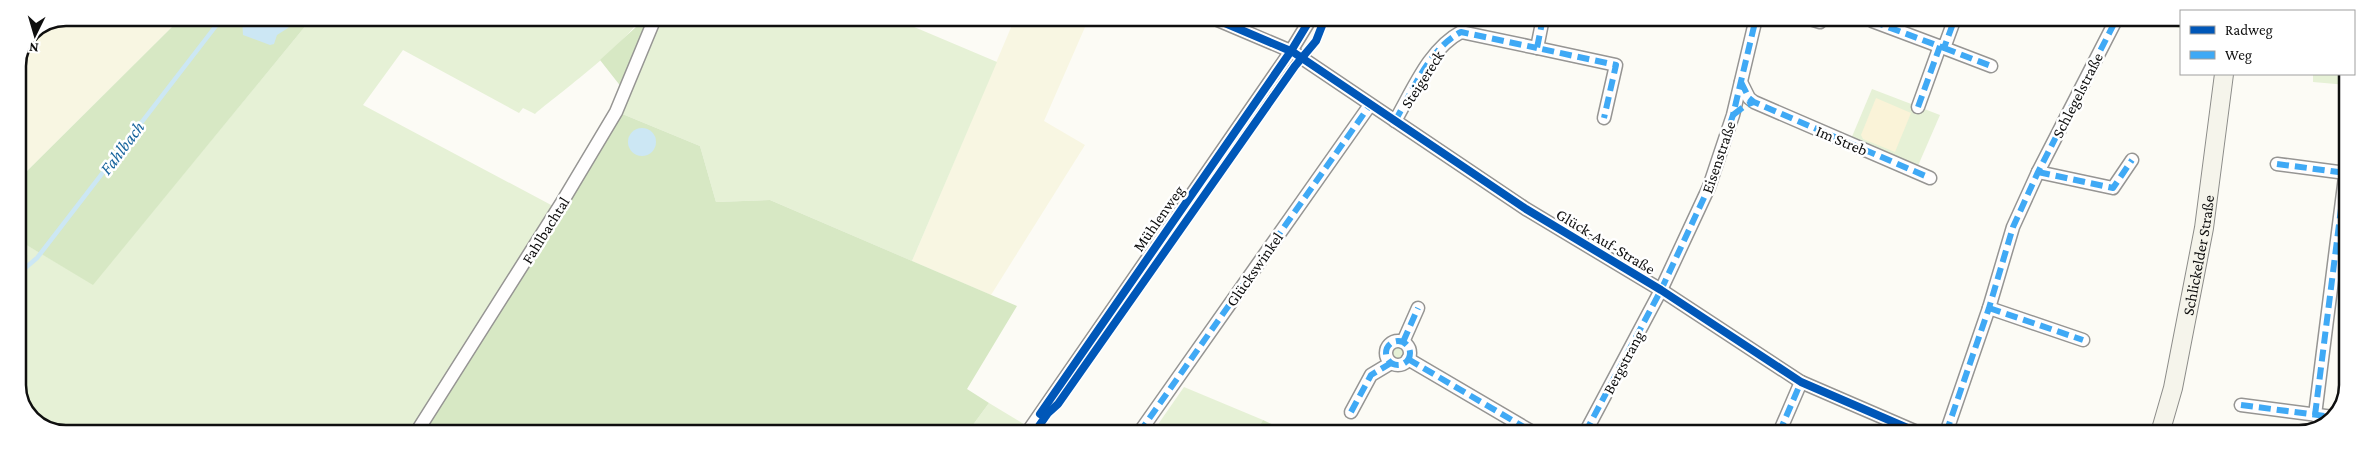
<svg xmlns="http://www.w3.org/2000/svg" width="2365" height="451" font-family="'Crimson Pro',serif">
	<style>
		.farmland { fill: #f8f6e2 }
		.green { fill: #e6f1d6 }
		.forest { fill: #d7e8c4 }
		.sand { fill: #faf3d8 }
		.water { fill: #cce7f4 }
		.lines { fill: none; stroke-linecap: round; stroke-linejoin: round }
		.stream { stroke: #cce7f4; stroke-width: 4.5 }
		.minor-casing { stroke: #969593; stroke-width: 15 }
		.secondary-casing { stroke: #8c8c89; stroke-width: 20 }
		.minor { stroke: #fffefe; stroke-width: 12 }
		.secondary { stroke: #f5f4eb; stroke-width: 18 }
		.quiet { stroke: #3fa9f5; stroke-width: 6; stroke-dasharray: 12 6; stroke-linecap: butt }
		.cycleway-casing { stroke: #fff; stroke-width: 11 }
		.cycleway { stroke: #0057b8; stroke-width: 8 }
		.labels { text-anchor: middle; stroke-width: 5; stroke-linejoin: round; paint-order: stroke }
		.street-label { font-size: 16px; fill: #0f0f0f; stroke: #fff }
		.water-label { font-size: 18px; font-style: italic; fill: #1b669e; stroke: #fff }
		.rim { fill: none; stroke: #0f0f0f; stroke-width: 2.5 }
	</style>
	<rect width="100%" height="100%" fill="#fcfbf5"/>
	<g class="farmland">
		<polygon points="66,18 181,18 18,180 18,66 32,32"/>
		<polygon points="1015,18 1089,18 1044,121 1085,145 991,295 912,261"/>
	</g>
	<g class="green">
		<path d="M 312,18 L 639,18 C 631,41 557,95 535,114 L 523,108 L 519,113 L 403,50 L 363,105 L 553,206 L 410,433 L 59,433 L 32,419 L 18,391 L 18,240 L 93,284 Z"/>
		<polygon points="657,18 902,18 900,21 997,62 912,261 770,200 716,202 700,146 620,113"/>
		<polygon points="2154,18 2181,18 2181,29"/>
		<polygon points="2313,74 2347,74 2347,85 2313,82"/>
		<polygon points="1872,89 1940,115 1917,168 1851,139"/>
		<circle cx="1398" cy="353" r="7"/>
		<polygon points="1184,387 1263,420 1255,433 1152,433"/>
		<polygon points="989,403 1027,426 1022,433 967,433"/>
	</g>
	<g class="forest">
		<polygon points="181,18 312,18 93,285 18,240 18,180"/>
		<polygon points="639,18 650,18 622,88 600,60 636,27"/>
		<polygon points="620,113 700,146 716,202 770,200 1017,306 967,389 989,403 967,433 421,433"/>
		<polygon points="1263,420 1290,433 1255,433"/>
	</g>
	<polygon class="sand" points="1876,98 1911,113 1895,152 1863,139 1861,135"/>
	<g class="water">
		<polygon points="242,18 295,18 288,28 277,35 274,44 270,45 243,35"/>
		<circle cx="642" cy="142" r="14"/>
	</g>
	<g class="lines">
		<polyline class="stream" points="18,274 37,258 222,18"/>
		<g class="minor-casing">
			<g id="minor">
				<polyline points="1213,18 1293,52 1526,209 1661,290 1801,382 1919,433"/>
				<polyline points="1543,18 1537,48 1616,65 1604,118"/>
				<polyline points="1807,18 1820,22"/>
				<polyline points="1872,21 1944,48 1955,18"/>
				<polyline points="1944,48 1991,66"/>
				<polyline points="1741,82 1749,98 1754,102 1930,178"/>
				<polyline points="1918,107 1940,46"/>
				<path d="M 1395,121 C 1413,90 1429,49 1461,32 L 1537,48"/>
				<polyline points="2277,164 2346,173"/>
				<polyline points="2038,172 2113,188 2132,160"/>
				<polyline points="1989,308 2083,340"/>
				<circle cx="1398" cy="353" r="12"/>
				<polyline points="1403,342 1418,308"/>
				<polyline points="1408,359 1534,433"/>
				<polyline points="2241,405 2333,417"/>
				<polyline points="1351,412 1371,375 1391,363"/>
				<polyline points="2315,415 2347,161"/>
				<polyline points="416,433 561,204 616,112 655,18"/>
				<polyline points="1027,433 1291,51 1311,18"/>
				<polyline points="1139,433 1370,105"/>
				<polyline points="1585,433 1661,290 1709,187 1733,115 1756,18"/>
				<polyline points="1779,433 1801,382"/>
				<polyline points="1946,433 1989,308 2013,227 2038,172 2117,18"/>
			</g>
		</g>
		<g class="secondary-casing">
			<g id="secondary">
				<path id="s1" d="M 2160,433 L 2173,388 L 2204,228 L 2224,74"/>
			</g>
		</g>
		<use href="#minor" class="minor"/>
		<use href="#secondary" class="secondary"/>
		<g class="quiet">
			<polyline points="1543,18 1537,48 1616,65 1604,118"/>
			<polyline points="1807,18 1820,22"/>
			<polyline points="1872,21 1944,48 1955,18"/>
			<polyline points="1944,48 1991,66"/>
			<polyline points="1741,82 1749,98 1754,102 1930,178"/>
			<polyline points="1918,107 1940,46"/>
			<polyline points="1733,115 1746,105 1754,102"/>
			<path d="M 1395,121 C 1413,90 1429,49 1461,32 L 1537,48"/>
			<polyline points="2277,164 2346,173"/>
			<polyline points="2038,172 2113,188 2132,160"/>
			<polyline points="1989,308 2083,340"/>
			<circle cx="1398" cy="353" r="12"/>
			<polyline points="1403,342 1418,308"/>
			<polyline points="1408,359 1534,433"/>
			<polyline points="2241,405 2333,417"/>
			<polyline points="1351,412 1371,375 1391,363"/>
			<polyline points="2315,415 2347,161"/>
			<polyline points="1139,433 1370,105"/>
			<polyline points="1585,433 1661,290 1709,187 1733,115 1756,18"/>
			<polyline points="1779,433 1801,382"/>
			<polyline points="1946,433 1989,308 2013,227 2038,172 2117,18"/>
		</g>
		<g class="cycleway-casing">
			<g id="cycleway">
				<polyline points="1213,18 1293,52 1526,209 1661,290 1801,382 1919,433"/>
				<polyline points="1040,414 1291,51 1311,18"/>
				<polyline points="1034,433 1048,413 1058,404 1295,66 1316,41 1325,18"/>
			</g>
		</g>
		<use href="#cycleway" class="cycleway"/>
	</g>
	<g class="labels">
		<g class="street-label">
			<text transform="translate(1422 79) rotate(-57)" y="6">Steigereck</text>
			<text transform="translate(2077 95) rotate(-63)" y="6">Schlegelstraße</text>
			<text transform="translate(1842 140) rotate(23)" y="6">Im Streb</text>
			<text transform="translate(1718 157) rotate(-71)" y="6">Eisenstraße</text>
			<text transform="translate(1158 218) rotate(-55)" y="6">Mühlenweg</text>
			<text transform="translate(545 230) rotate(-58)" y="6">Fahlbachtal</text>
			<text transform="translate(1606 241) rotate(31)" y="6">Glück-Auf-Straße</text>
			<text dy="6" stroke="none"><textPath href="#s1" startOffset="182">Schlickelder Straße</textPath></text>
			<text transform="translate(1254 269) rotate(-55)" y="6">Glückswinkel</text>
			<text transform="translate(1623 362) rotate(-62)" y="6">Bergstrang</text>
		</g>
		<g class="water-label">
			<text transform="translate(122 148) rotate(-53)" y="6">Fahlbach</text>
		</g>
	</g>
	<path d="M0 0H2365V451H0ZM66 26H2299A40 40 0 0 1 2339 66V385A40 40 0 0 1 2299 425H66A40 40 0 0 1 26 385V66A40 40 0 0 1 66 26Z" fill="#fff" fill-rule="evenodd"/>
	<path class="rim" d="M66 26H2299A40 40 0 0 1 2339 66V385A40 40 0 0 1 2299 425H66A40 40 0 0 1 26 385V66A40 40 0 0 1 66 26Z"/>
	<rect x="2180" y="10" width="175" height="65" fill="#ffffff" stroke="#9f9f9f"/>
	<rect x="2190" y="26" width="25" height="8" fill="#0057b8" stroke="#9f9f9f"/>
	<text x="2225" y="35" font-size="15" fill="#0f0f0f">Radweg</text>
	<rect x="2190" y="51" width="25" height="8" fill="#3fa9f5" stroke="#9f9f9f"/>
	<text x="2225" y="60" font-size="15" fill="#0f0f0f">Weg</text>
	<g transform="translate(35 35) rotate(185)" stroke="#ffffff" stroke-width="4" paint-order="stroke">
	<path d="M0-4L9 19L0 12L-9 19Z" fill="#0f0f0f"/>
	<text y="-8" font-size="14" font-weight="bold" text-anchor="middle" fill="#0f0f0f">N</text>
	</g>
</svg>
